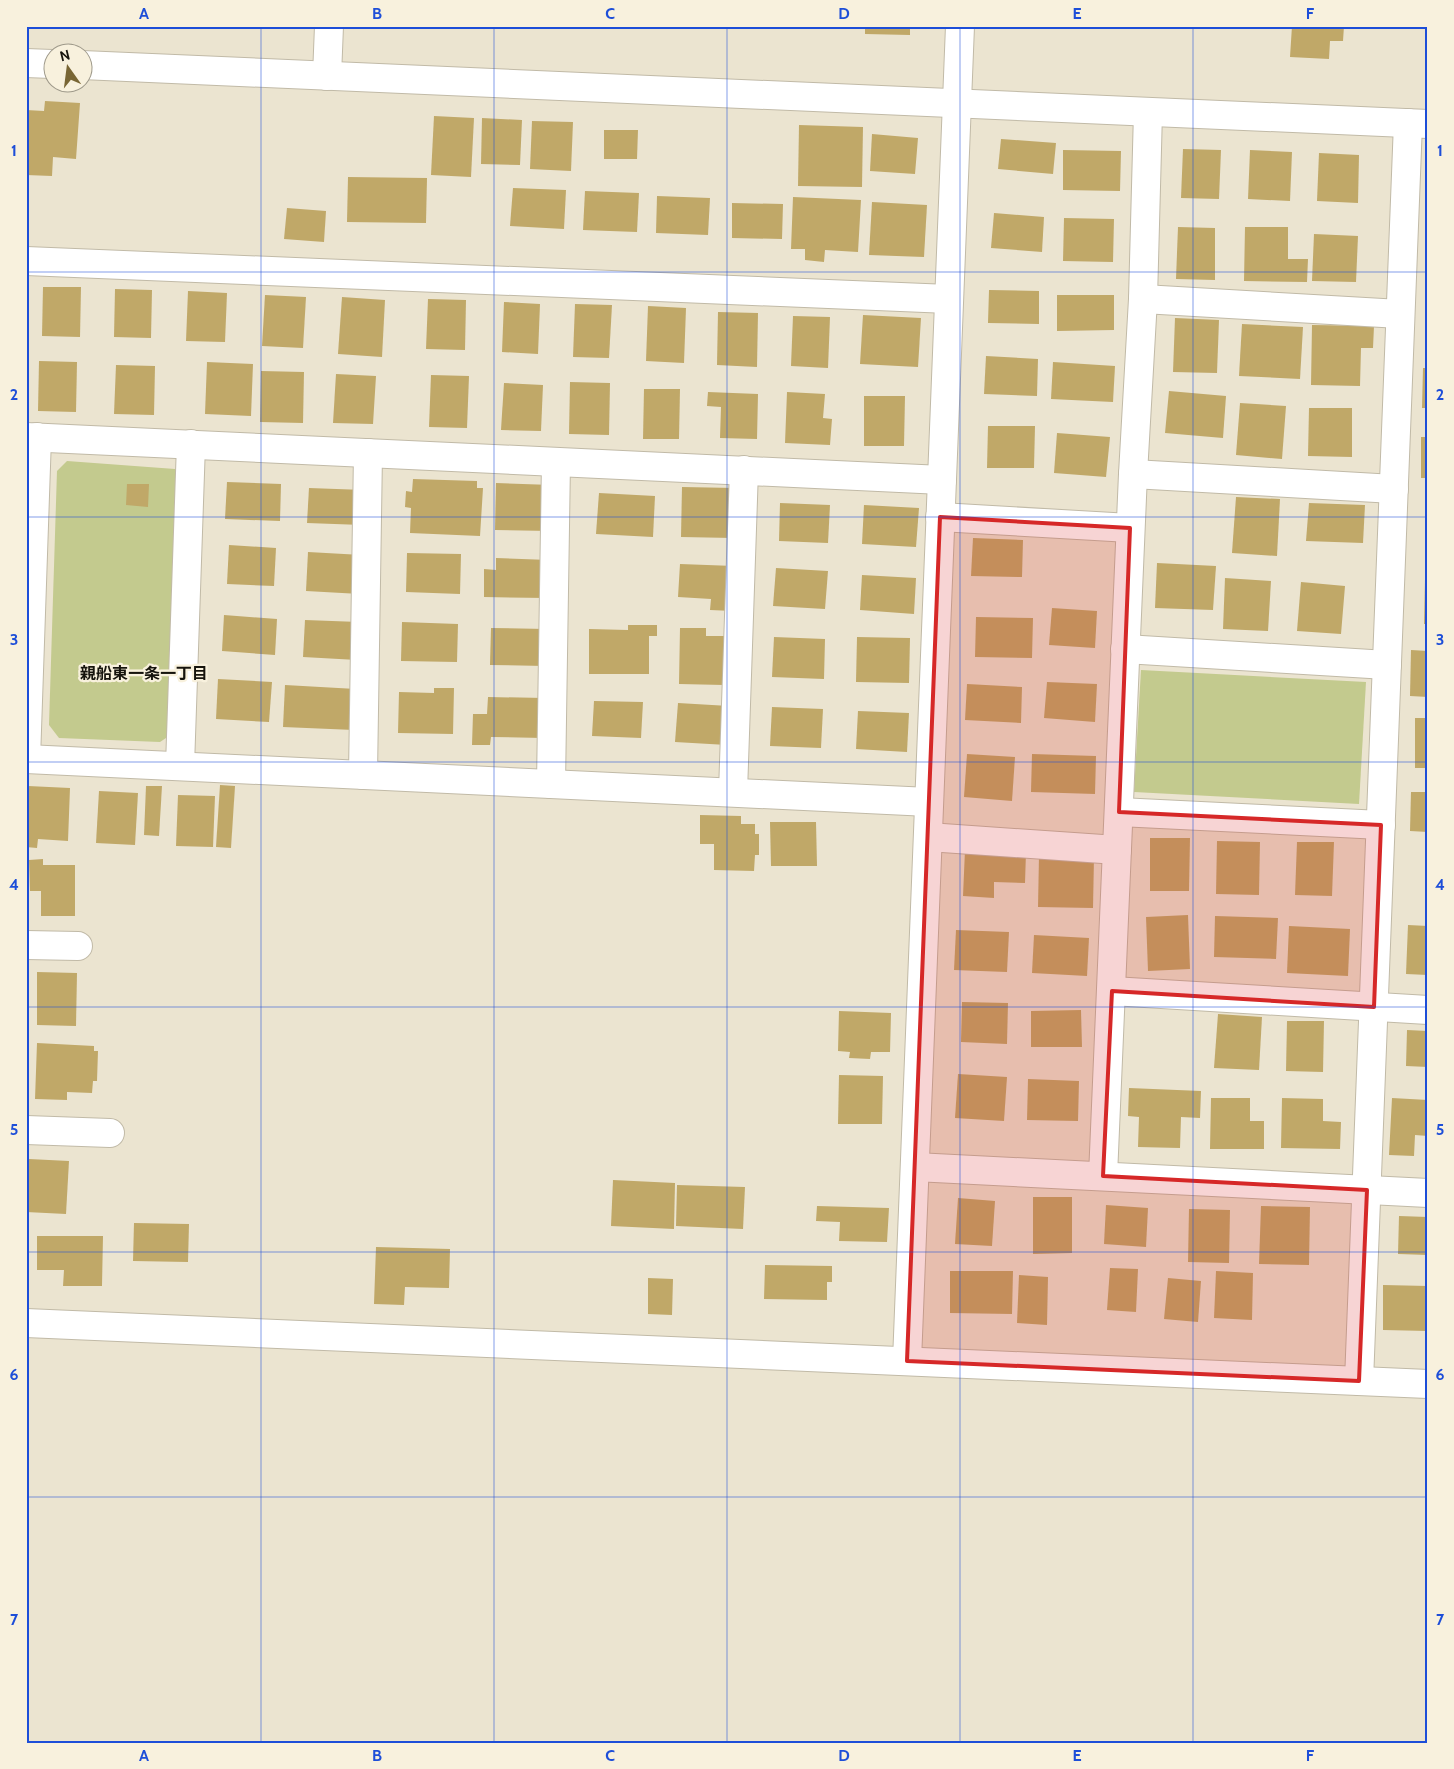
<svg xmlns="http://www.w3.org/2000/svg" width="1454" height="1769" font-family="Cabin,'Noto Sans JP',sans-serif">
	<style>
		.green { fill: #c3ca8e }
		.building { fill: #c0a868 }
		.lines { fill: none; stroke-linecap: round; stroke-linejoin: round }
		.minor-casing { stroke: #c1baa7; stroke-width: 30 }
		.minor { stroke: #fff; stroke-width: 28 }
		.marked { fill: #d62828; fill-opacity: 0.2; stroke: #d62828; stroke-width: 4; stroke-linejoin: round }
		.grid { fill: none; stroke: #1d4ed8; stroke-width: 1; stroke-opacity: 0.55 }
		.labels { text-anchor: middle; stroke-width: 4.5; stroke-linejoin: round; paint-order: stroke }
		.neighbourhood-label { font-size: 16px; font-weight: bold; fill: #16140d; stroke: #f8f1dd }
		.neatline { fill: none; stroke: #1d4ed8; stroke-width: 2 }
		.grid-label { font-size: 16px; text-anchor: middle; font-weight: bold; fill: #1d4ed8 }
	</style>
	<rect width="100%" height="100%" fill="#ebe4d0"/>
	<g class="green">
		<polygon points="67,461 175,469 181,477 169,736 160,742 59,738 49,725 57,471"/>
		<polygon points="1141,670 1366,682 1359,804 1134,792"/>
	</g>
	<g class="building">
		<polygon points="865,26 910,26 910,35 865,34"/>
		<polygon points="1292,26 1344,26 1343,41 1330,41 1329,59 1290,57"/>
		<polygon points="45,101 80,103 76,159 53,157 52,176 26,175 26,110 44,111"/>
		<polygon points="434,116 474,118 471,177 431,175"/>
		<polygon points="482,118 522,120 520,165 481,164"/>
		<polygon points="532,121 573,122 571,171 530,169"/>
		<polygon points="799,125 863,127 862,187 798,186"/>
		<polygon points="604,130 638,130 637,159 604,159"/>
		<polygon points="872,134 918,138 915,174 870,171"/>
		<polygon points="1001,139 1056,143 1053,174 998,169"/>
		<polygon points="1183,149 1221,150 1219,199 1181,198"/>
		<polygon points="1063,150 1121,151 1120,191 1063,190"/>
		<polygon points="1250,150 1292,152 1290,201 1248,199"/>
		<polygon points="1319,153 1359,155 1358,203 1317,201"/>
		<polygon points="348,177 427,178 426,223 347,222"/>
		<polygon points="513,188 566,190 564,229 510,226"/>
		<polygon points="585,191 639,193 637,232 583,230"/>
		<polygon points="657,196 710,198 708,235 656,233"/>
		<polygon points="793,197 861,200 858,252 825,250 824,262 805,260 805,249 791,249"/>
		<polygon points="872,202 927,205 924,257 869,255"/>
		<polygon points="732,203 783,204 782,239 732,238"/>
		<polygon points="287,208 326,211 324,242 284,239"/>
		<polygon points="994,213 1044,217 1042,252 991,248"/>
		<polygon points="1064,218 1114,219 1113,262 1063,261"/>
		<polygon points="1178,227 1215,228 1215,280 1176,279"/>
		<polygon points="1245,227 1288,227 1288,259 1308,259 1307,282 1244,281"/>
		<polygon points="1314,234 1358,236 1356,282 1312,281"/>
		<polygon points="43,287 81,287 80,337 42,336"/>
		<polygon points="115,289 152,290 151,338 114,337"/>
		<polygon points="989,290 1039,291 1039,324 988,323"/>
		<polygon points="188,291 227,293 225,342 186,341"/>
		<polygon points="265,295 306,297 303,348 262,346"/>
		<polygon points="1057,295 1114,295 1114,330 1057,331"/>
		<polygon points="342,297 385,300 382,357 338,354"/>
		<polygon points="428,299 466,300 465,350 426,349"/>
		<polygon points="504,302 540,304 538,354 502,352"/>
		<polygon points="575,304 612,305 609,358 573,357"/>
		<polygon points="648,306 686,308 684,363 646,361"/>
		<polygon points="718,312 758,313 757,367 717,365"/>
		<polygon points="863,315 921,318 918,367 860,364"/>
		<polygon points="793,316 830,317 828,368 791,366"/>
		<polygon points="1175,318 1219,320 1217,373 1173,372"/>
		<polygon points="1242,324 1303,327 1300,379 1239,376"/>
		<polygon points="1312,325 1374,326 1373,348 1361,348 1360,386 1311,385"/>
		<polygon points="986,356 1038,359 1037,396 984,394"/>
		<polygon points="39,361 77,362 76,412 38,411"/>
		<polygon points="207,362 253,364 251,416 205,414"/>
		<polygon points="1053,362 1115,366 1113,402 1051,399"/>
		<polygon points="116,365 155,366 154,415 114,414"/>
		<polygon points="1423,368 1428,368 1428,408 1422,408"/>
		<polygon points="261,371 304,372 303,423 260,422"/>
		<polygon points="336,374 376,376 373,424 333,423"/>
		<polygon points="431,375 469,376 467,428 429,427"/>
		<polygon points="570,382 610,383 609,435 569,434"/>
		<polygon points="504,383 543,385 541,431 501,430"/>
		<polygon points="644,389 680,389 679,439 643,439"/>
		<polygon points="1169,391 1226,396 1223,438 1165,433"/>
		<polygon points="708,392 758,394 757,439 720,438 721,407 707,406"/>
		<polygon points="787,392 825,394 823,418 832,419 830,445 785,443"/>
		<polygon points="864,396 905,396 904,446 864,446"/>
		<polygon points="1240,403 1286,406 1282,459 1236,455"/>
		<polygon points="1309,408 1352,408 1352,457 1308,456"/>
		<polygon points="988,426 1035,426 1034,468 987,468"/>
		<polygon points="1057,433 1110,437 1106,477 1054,473"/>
		<rect x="1421" y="437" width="7" height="41"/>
		<polygon points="413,479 477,481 477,488 483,488 480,536 410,533 411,508 405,507 406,491 412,492"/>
		<polygon points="227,482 281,484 280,521 225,519"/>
		<polygon points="496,483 552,485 551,531 495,530"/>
		<polygon points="127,484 149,484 148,507 126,505"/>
		<polygon points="682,487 735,488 733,538 681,537"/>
		<polygon points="309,488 364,490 362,525 307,523"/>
		<polygon points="599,493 655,496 653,537 596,534"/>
		<polygon points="1236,497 1280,499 1277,556 1232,553"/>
		<polygon points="780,503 830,505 828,543 779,541"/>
		<polygon points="1309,503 1365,505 1363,543 1306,541"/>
		<polygon points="864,505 919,508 916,547 862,544"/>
		<polygon points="1426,530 1428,530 1428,547 1425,547"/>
		<polygon points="973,538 1023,540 1022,577 971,576"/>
		<polygon points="229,545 276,548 274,586 227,584"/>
		<polygon points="308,552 362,555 360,594 306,591"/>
		<polygon points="407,553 461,554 460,594 406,592"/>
		<polygon points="496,558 549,560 547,598 484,597 484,569 496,570"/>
		<polygon points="1157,563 1216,566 1213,610 1155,608"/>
		<polygon points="680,564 734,566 733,611 710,610 711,599 678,597"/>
		<polygon points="776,568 828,571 825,609 773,606"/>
		<polygon points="862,575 916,578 914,614 860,610"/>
		<polygon points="1225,578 1271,581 1268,631 1223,629"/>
		<polygon points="1425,579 1428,579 1428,624 1424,624"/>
		<polygon points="1301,582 1345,586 1341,634 1297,631"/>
		<polygon points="1052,608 1097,611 1095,648 1049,645"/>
		<polygon points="224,615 277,619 275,655 222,651"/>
		<polygon points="976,617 1033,618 1032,658 975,657"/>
		<polygon points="305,620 359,622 357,660 303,657"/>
		<polygon points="402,622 458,624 457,662 401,661"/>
		<polygon points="628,625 657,625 657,636 649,636 649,674 589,674 589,629 628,630"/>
		<polygon points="491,628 546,629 545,666 490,665"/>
		<polygon points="680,628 706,628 706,636 734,636 724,685 679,684"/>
		<polygon points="774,637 825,639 824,679 772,677"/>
		<polygon points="857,637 910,638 909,683 856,682"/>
		<polygon points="1411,650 1428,651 1428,697 1410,696"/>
		<polygon points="218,679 272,682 269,722 216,719"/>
		<polygon points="1047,682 1097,684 1095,722 1044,718"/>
		<polygon points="967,684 1022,687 1021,723 965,720"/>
		<polygon points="285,685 356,689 354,730 283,727"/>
		<polygon points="434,688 454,688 453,734 398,733 399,692 434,693"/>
		<polygon points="488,697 544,698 543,738 491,737 490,745 472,745 473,714 487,714"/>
		<polygon points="594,701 643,702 641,738 592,736"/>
		<polygon points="678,703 729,706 727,745 675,742"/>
		<polygon points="772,707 823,709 821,748 770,746"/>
		<polygon points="858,711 909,713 907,752 856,749"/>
		<rect x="1415" y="718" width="13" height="50"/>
		<polygon points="967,754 1015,757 1012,801 964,797"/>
		<polygon points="1032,754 1096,756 1095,794 1031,792"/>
		<polygon points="220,785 235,786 231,848 216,847"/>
		<polygon points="28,786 70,788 68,841 38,839 37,848 26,847"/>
		<polygon points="146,786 162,786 159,836 144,835"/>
		<polygon points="99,791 138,793 135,845 96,843"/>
		<polygon points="1411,792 1428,792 1428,832 1410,831"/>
		<polygon points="178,795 215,796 213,847 176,846"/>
		<polygon points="700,815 741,816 741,824 755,824 755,834 759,834 759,855 755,855 754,871 714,870 714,844 700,844"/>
		<polygon points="770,822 816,822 817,866 771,866"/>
		<polygon points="1150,838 1190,838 1189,891 1150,891"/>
		<polygon points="1217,841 1260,842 1259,895 1216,894"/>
		<polygon points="1297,842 1334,842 1332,896 1295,895"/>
		<polygon points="965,850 1026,852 1025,883 994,882 994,898 963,896"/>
		<polygon points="1039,856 1094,857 1093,908 1038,907"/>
		<polygon points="43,859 43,865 75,865 75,916 41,916 41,891 30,891 29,860"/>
		<polygon points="1188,915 1190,969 1148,971 1146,917"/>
		<polygon points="1215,916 1278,918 1276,959 1214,957"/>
		<polygon points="1408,925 1428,926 1428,975 1406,974"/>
		<polygon points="1289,926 1350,929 1348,976 1287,973"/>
		<polygon points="956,930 1009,932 1007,972 954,970"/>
		<polygon points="1034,935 1089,938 1087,976 1032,973"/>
		<polygon points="37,972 77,973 76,1026 37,1025"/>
		<polygon points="962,1002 1008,1003 1007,1044 961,1042"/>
		<polygon points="1081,1010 1082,1047 1031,1047 1031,1011"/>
		<polygon points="839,1011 891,1013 890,1052 871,1052 870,1059 849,1058 850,1052 838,1051"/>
		<polygon points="1218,1014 1262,1017 1259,1070 1214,1068"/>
		<polygon points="1287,1021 1324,1021 1323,1072 1286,1071"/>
		<polygon points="1407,1030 1428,1031 1428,1067 1406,1066"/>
		<polygon points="37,1043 94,1046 94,1051 98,1051 97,1081 93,1081 92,1093 67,1092 67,1100 35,1099"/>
		<polygon points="958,1074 1007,1077 1004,1121 955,1118"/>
		<polygon points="839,1075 883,1076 882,1124 838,1124"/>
		<polygon points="1028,1079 1079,1081 1078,1121 1027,1120"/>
		<polygon points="1129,1088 1201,1091 1200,1118 1181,1117 1180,1148 1138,1147 1139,1117 1128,1116"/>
		<polygon points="1211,1098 1250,1098 1250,1121 1264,1121 1264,1149 1210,1149"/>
		<polygon points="1282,1098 1323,1099 1323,1121 1341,1122 1340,1149 1281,1148"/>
		<polygon points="1392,1098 1428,1100 1428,1136 1415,1135 1414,1156 1389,1155"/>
		<polygon points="29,1159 69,1161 66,1214 26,1212"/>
		<polygon points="613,1180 675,1183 674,1229 611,1226"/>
		<polygon points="677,1185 745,1187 743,1229 676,1226"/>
		<polygon points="1033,1197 1072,1197 1072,1253 1033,1254"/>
		<polygon points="958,1198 995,1201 992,1246 955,1244"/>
		<polygon points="1106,1205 1148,1208 1146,1247 1104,1244"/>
		<polygon points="817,1206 889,1208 887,1242 839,1241 840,1222 816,1221"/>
		<polygon points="1261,1206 1310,1207 1309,1265 1259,1264"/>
		<polygon points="1189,1209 1230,1210 1229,1263 1188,1262"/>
		<polygon points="1399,1216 1428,1217 1428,1255 1398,1254"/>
		<polygon points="134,1223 189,1224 188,1262 133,1261"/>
		<polygon points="37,1236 103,1236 102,1286 63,1286 64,1270 37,1270"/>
		<polygon points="376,1247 450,1249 449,1288 405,1287 404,1305 374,1304"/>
		<polygon points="765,1265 832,1266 832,1282 827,1282 827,1300 764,1299"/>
		<polygon points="1110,1268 1138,1269 1136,1312 1107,1310"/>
		<polygon points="950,1271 1013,1271 1012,1314 950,1313"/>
		<polygon points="1216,1271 1253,1273 1252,1320 1214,1318"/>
		<polygon points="1019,1275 1048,1277 1047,1325 1017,1323"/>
		<polygon points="648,1278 673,1279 672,1315 648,1314"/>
		<polygon points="1168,1278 1201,1281 1198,1322 1164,1319"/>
		<polygon points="1383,1285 1428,1286 1428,1331 1383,1330"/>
	</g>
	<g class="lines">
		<g class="minor-casing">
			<g id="minor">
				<polyline points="26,63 52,64"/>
				<polyline points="82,65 1428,124"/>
				<polyline points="327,76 329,26"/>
				<polyline points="26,261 949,299"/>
				<polyline points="1143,299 1400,314"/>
				<polyline points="26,437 942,480"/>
				<polyline points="1133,474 1394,489"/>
				<polyline points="940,517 1130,528"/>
				<polyline points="1125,649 1387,665"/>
				<polyline points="26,759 929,802"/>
				<polyline points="26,759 37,437"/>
				<polyline points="180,766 191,444"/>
				<polyline points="363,775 368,453"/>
				<polyline points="551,784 556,462"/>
				<polyline points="733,792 744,470"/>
				<polyline points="1119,812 1381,825"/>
				<polyline points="928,837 1117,850"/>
				<polyline points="26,945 78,946"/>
				<polyline points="1112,991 1428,1010"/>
				<polyline points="26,1130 110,1133"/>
				<polyline points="915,1167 1428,1193"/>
				<polyline points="1103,1176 1133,474 1143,299 1148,112"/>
				<polyline points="26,1323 1428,1384"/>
				<polyline points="907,1361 960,26"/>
				<polyline points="1359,1381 1408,123"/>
			</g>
		</g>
		<use href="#minor" class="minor"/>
	</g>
	<path class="marked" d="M 940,517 L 1130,528 L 1119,812 L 1381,825 L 1374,1007 L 1112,991 L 1103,1176 L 1367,1190 L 1359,1381 L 907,1361 Z"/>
	<path class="grid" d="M 261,26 L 261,1743M 494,26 L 494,1743M 727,26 L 727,1743M 960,26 L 960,1743M 1193,26 L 1193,1743M 26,272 L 1428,272M 26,517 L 1428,517M 26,762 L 1428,762M 26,1007 L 1428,1007M 26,1252 L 1428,1252M 26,1497 L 1428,1497"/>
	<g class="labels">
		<g class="neighbourhood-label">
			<text x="144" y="679">親船東一条一丁目</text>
		</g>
	</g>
	<rect width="1454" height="1769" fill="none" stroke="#f8f1dd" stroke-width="55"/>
	<g transform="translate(68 68) rotate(346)"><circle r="24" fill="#f8f1dd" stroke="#9e998a"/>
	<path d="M0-4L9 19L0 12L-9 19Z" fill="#796634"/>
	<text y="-8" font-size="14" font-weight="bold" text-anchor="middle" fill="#16140d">N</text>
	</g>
	<rect x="28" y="28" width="1398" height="1714" class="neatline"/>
	<g class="grid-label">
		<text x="144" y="19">A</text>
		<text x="377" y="19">B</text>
		<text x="610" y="19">C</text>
		<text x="844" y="19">D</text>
		<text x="1077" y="19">E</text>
		<text x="1310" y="19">F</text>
		<text x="14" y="156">1</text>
		<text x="1440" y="156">1</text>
		<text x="14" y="400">2</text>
		<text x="1440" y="400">2</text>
		<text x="14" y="645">3</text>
		<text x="1440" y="645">3</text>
		<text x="14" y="890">4</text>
		<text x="1440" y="890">4</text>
		<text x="14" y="1135">5</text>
		<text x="1440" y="1135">5</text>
		<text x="14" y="1380">6</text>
		<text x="1440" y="1380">6</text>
		<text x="14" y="1625">7</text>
		<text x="1440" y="1625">7</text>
		<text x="144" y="1761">A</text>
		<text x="377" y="1761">B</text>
		<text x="610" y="1761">C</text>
		<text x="844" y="1761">D</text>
		<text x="1077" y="1761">E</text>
		<text x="1310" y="1761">F</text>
	</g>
</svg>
